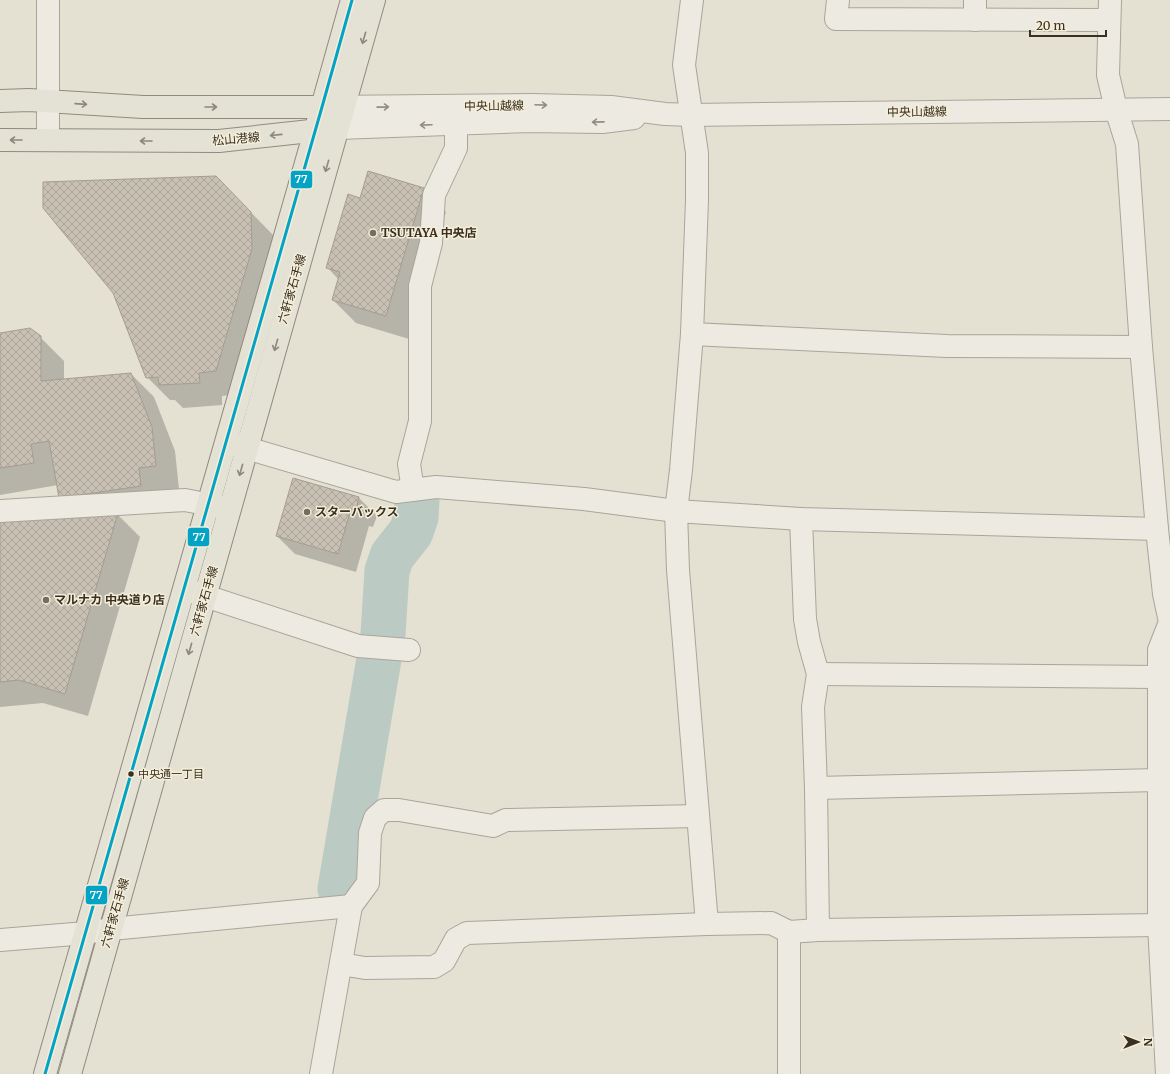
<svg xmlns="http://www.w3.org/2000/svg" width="1170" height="1074" font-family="Merriweather,'Noto Sans JP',serif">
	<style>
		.shadow { fill: #0003 }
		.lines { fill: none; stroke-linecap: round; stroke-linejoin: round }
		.river { stroke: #bbcac3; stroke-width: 45 }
		.building { fill: url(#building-cross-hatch); stroke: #a59d91 }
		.minor-casing { stroke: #aaa59a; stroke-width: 24 }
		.major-casing { stroke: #908b81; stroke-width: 24 }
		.minor { stroke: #edeae2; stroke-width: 22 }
		.major { stroke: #e4e1d5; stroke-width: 22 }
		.bus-1-casing { stroke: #f4eed9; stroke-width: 6 }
		.bus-1 { stroke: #03a3c5; stroke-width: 3 }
		.oneway { stroke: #8e887c }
		.oneway2 { stroke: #938c82 }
		.poi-dot { fill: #756d60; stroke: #f4eed9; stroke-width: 1.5 }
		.bus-dot { fill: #392f22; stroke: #f4eed9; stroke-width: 1.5 }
		.labels { text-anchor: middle; stroke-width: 3; stroke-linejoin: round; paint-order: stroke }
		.bus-label { font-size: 11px; fill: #392f22; stroke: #f4eed9; text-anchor: start }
		.street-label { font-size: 12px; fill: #392f22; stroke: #f4eed9 }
		.poi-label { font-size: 12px; font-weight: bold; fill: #392f22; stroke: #f4eed9; text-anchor: start }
		.line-badge { stroke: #f4eed9; stroke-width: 1.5 }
		.badge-label { font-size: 11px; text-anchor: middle; font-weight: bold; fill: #fff }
	</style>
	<defs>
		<pattern id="building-cross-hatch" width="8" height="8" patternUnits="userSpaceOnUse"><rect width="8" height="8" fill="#c8c0b3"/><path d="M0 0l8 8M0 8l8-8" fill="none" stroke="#ada59a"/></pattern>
	</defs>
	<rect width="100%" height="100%" fill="#e4e0d2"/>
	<g class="shadow">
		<polygon points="423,189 446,212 409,339 356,323 333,300 339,280 327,267 361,199"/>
		<polygon points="239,200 274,236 239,394 222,396 222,405 183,408 175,400 170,400 147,377"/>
		<polygon points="0,334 40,337 64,361 64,380 131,374 154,397 175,451 179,489 162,491 164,509 118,515 140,537 88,716 43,703 0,707 0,520 60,497 58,485 0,495"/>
		<polygon points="294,479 359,498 377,516 373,527 369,526 356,572 295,554 277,536"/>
	</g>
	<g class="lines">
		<g class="river">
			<polyline points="383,634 387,571 392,556 411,532 416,517 417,501"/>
			<polyline points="340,889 379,659"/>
		</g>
	</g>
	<g class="building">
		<polygon points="368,171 424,188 386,316 332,300 340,272 326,268 348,194 360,198"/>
		<polygon points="216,176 251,212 252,249 216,371 199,373 200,383 159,385 158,377 146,378 113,293 43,208 43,182"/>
		<polygon points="30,328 41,336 41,381 131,373 152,427 156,466 139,468 141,486 59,498 49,441 31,444 34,463 0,468 0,333"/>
		<polygon points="293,478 359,497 356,510 351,509 338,554 276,536"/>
		<polygon points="118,513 65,694 19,680 0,682 0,519"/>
	</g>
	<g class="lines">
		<g class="minor-casing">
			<g id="minor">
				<polyline points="48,0 48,140"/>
				<polyline points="692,0 684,65 697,153 697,200 692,334 681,470 676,511 678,570 707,924"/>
				<polyline points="838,0 836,19 1109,20"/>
				<polyline points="975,0 975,20"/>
				<polyline points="1110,0 1108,75 1116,109 1127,144 1141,347 1157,529"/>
				<polyline points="326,107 532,105 611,107 665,114 691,115 1170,109"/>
				<polyline points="338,128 528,121 602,122 634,118"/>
				<polyline points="692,334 947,346 1141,347"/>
				<polyline points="229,443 396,492 436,487 584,499 676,511 801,519 1157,529 1164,594 1170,622 1159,650 1159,925 1167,1074"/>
				<polyline points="413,490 409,464 420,421 420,286 431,243 434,195 456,148 456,106"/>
				<polyline points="0,511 185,500 226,508"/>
				<polyline points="801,519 805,619 809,642 818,674 813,707 816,788 818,930"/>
				<polyline points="187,590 358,646 409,650"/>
				<polyline points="818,674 1159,677"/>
				<polyline points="816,788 1159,780"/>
				<polyline points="789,932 789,1074"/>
				<polyline points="0,940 86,933 111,929 351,906"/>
				<polyline points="341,964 365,968 434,967 444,961 456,939 467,933 707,924 771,923 789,932 818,930 1159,925"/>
				<polyline points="321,1074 351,906 368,883 370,833 375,818 384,810 399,810 493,826 506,820 698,816"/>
			</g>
		</g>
		<g class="major-casing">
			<g id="major">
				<polyline points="0,101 29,100 143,107 322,107"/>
				<polyline points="0,140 219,141 329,129"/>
				<polyline points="45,1074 322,107 352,0"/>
				<polyline points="70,1074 374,0"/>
			</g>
		</g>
		<use href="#minor" class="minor"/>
		<use href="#major" class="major"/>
		<g class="bus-1-casing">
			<polyline id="bus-1" points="45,1074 322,107 352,0"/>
		</g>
		<use href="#bus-1" class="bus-1"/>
	</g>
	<defs><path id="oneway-shaft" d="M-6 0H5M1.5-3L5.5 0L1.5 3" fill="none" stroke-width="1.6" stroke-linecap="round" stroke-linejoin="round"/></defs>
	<g class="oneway">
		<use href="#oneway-shaft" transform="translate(364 38) rotate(106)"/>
		<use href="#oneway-shaft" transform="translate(81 104) rotate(4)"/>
		<use href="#oneway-shaft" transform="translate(211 107)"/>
		<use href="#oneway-shaft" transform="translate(276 135) rotate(174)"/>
		<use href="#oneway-shaft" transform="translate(16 140) rotate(-180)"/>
		<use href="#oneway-shaft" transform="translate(146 141) rotate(-180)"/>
		<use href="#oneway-shaft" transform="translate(327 166) rotate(106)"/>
		<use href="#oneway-shaft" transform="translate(276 345) rotate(106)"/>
		<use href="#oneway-shaft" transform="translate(241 470) rotate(106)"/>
		<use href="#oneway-shaft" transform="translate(190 649) rotate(106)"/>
	</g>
	<g class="oneway2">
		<use href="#oneway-shaft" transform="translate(541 105) rotate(2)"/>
		<use href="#oneway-shaft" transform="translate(383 107) rotate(-1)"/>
		<use href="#oneway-shaft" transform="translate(598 122) rotate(179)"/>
		<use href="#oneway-shaft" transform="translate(426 125) rotate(178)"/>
	</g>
	<g class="poi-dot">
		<circle cx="373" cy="233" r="4"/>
		<circle cx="307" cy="512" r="4"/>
		<circle cx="46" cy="600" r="4"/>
	</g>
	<circle class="bus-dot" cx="131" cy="774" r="3.5"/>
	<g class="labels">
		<g class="bus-label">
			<text x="138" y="778">中央通一丁目</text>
		</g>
		<g class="street-label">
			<text transform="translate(494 106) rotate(-1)" y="4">中央山越線</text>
			<text transform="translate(917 112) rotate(-1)" y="4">中央山越線</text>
			<text transform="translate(236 139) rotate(-5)" y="4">松山港線</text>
			<text transform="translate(292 289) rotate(-74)" y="4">六軒家石手線</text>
			<text transform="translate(204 601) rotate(-74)" y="4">六軒家石手線</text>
			<text transform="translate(115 913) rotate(-74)" y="4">六軒家石手線</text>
		</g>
		<g class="poi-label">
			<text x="381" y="237">TSUTAYA 中央店</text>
			<text x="315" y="516">スターバックス</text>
			<text x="54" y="604">マルナカ 中央道り店</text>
		</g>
	</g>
	<g class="line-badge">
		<rect x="290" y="170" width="23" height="19" rx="4" fill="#03a3c5"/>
		<rect x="187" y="527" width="23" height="20" rx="4" fill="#03a3c5"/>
		<rect x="85" y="885" width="23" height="20" rx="4" fill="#03a3c5"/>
	</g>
	<g class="badge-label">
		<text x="301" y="183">77</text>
		<text x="199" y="541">77</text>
		<text x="96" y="899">77</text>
	</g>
	<g transform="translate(1138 1042) rotate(90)" stroke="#f4eed9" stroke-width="3" paint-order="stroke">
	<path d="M0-3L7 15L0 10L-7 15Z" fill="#392f22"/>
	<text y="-6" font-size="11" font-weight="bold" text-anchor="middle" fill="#392f22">N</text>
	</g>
	<path d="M1030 30v6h76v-6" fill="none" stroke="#392f22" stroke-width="2"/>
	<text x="1036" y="30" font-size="12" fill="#392f22" stroke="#f4eed9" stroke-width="3" paint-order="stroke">20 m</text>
</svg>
